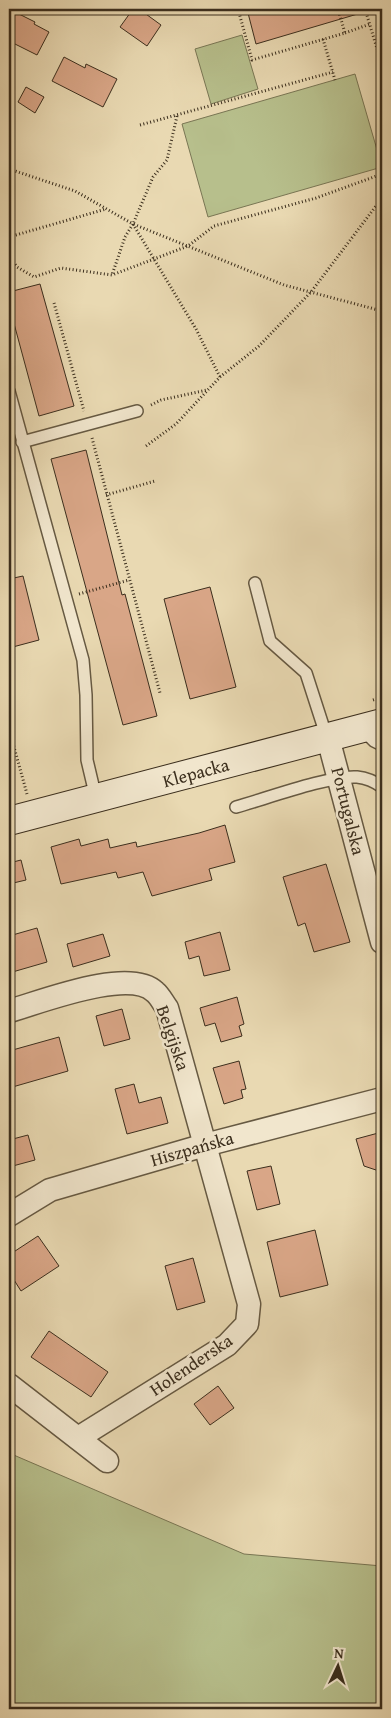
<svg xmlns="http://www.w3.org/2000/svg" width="391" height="1718" font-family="'Gentium Book Plus',serif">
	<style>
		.green { fill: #b7bf8c; stroke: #797654 }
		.building { fill: #d9a687; stroke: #3b2e1d }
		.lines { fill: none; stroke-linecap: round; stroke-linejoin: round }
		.lane-casing { stroke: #665942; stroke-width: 14 }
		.street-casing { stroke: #665942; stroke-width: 25 }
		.secondary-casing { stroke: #3b2e1d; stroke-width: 30 }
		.path { stroke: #3b2e1d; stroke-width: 3; stroke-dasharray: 1 2.5; stroke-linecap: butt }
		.lane { stroke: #f1e6cd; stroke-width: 11 }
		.street { stroke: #f1e6cd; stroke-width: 22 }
		.secondary { stroke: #f1e6cd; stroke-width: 28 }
		.labels { text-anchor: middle; stroke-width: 5; stroke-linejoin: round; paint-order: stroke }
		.street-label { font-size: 18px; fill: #3b2e1d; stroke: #f1e6cd }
	</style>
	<rect width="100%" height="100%" fill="#e9d9b2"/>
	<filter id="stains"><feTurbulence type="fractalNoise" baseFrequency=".004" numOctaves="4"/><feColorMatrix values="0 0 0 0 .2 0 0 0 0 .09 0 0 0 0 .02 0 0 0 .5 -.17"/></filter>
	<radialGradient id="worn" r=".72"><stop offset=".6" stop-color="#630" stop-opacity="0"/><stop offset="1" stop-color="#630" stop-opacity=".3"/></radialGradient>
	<g class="green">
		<polygon points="242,35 258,89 211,104 195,49"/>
		<polygon points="355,74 382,167 208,217 182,124"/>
		<polygon points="9,1453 244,1554 382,1566 382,1709 9,1709"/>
	</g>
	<g class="building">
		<polygon points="9,9 35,22 34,24 49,32 37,55 9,41"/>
		<polygon points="133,9 139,9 161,25 147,46 120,27"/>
		<polygon points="263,9 361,9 361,13 256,44 248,13"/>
		<polygon points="64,57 85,68 86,64 117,79 103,107 52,81"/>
		<polygon points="26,87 44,97 35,113 18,102"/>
		<polygon points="40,284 74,406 39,416 9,305 9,292"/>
		<polygon points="86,450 122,595 125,594 157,716 123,725 51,459"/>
		<polygon points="23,576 39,640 9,648 9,579"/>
		<polygon points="210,587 236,687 190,699 164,599"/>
		<polygon points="225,825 235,862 209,869 212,880 152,896 143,872 118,878 116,872 61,884 51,847 79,839 81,846 108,839 110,848 136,842 137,847 199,833"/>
		<polygon points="21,860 26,880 9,884 9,863"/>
		<polygon points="326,864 350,942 314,952 305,923 298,926 283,877"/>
		<polygon points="37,928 47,962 9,973 9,936"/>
		<polygon points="220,932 230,970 204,976 199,956 189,959 185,942"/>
		<polygon points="103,934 110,956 73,967 67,944"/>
		<polygon points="237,997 244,1024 239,1026 242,1036 221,1042 215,1023 205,1026 200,1008"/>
		<polygon points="122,1009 130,1039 104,1046 96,1016"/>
		<polygon points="59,1037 68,1071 9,1088 9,1051"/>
		<polygon points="239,1061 246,1089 241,1090 243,1098 224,1104 213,1068"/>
		<polygon points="134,1084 139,1103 161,1097 168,1123 127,1134 115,1089"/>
		<polygon points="382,1132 382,1172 364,1166 356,1139"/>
		<polygon points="28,1135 35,1160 9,1167 9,1140"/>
		<polygon points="271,1166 280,1204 257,1210 247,1171"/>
		<polygon points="315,1230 328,1285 280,1297 267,1242"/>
		<polygon points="38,1236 59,1266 21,1291 9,1272 9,1255"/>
		<polygon points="193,1258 205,1302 177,1310 165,1266"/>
		<polygon points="49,1331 108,1372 91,1397 31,1357"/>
		<polygon points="218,1386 234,1408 210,1425 194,1404"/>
	</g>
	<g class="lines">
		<g class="lane-casing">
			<g id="lane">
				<polyline points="9,391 83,660 86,695 87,760 96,798"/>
				<polyline points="22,442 137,411"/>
				<polyline points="255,583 270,641 306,673 327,738"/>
				<polyline points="363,730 374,741 382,745"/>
				<path d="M 236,807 C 265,799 330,775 357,777 C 367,778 374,781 382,787"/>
			</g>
		</g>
		<g class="street-casing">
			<g id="street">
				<polyline points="328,738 382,942"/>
				<path d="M 9,1011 C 41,1002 129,967 155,992 C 160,996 163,1003 167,1008 L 249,1304 L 247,1324 L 227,1345 L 78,1438"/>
				<polyline points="9,1215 50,1190 205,1145 382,1099"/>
				<polyline points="9,1385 107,1461"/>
			</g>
		</g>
		<g class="secondary-casing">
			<polyline id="secondary" points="9,821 382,723"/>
		</g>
		<g class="path">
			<polyline points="238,9 252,60 345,33 338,9"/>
			<polyline points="365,9 382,65"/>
			<polyline points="345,33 370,24"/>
			<polyline points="323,39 335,80"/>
			<polyline points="177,116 167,160 153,177 133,224 284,285 382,311"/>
			<polyline points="140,125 333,72"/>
			<polyline points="377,151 382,149"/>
			<polyline points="9,169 75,191 133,224 125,237 112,275"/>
			<polyline points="133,224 196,329 220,377"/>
			<polyline points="9,237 106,209"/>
			<polyline points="9,256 17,267 34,277 61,268 112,275 188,246 214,226 316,198 382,174"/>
			<polyline points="54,303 84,411"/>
			<polyline points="151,405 161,400 207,390"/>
			<polyline points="92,438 160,693"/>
			<polyline points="146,446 176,424 220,377 259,346 311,292 382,198"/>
			<polyline points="106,495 155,481"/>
			<polyline points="79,594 129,580"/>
			<polyline points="373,700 382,697"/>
			<polyline points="9,729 27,794"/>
		</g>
		<use href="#lane" class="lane"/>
		<use href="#street" class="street"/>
		<use href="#secondary" class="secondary"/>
	</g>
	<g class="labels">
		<g class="street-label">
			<text transform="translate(196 773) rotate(-15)" y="6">Klepacka</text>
			<text transform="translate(348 811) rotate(76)" y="6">Portugalska</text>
			<text transform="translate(173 1038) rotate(71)" y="6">Belgijska</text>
			<text transform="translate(192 1149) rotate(-16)" y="6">Hiszpańska</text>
			<text transform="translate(191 1365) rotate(-34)" y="6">Holenderska</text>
		</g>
	</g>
	<rect width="391" height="1718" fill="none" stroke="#e9d9b2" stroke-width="30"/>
	<rect x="10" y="10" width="371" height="1698" fill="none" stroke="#3b2e1d" stroke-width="2.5"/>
	<rect x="15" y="15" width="361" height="1688" fill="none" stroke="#3b2e1d"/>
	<g transform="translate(338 1666) rotate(4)" stroke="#f1e6cd" stroke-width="4" paint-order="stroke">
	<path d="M0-4L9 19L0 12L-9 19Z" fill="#3b2e1d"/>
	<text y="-8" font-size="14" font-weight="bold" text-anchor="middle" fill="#3b2e1d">N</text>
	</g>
	<rect width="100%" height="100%" filter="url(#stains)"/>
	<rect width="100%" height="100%" fill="url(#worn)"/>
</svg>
